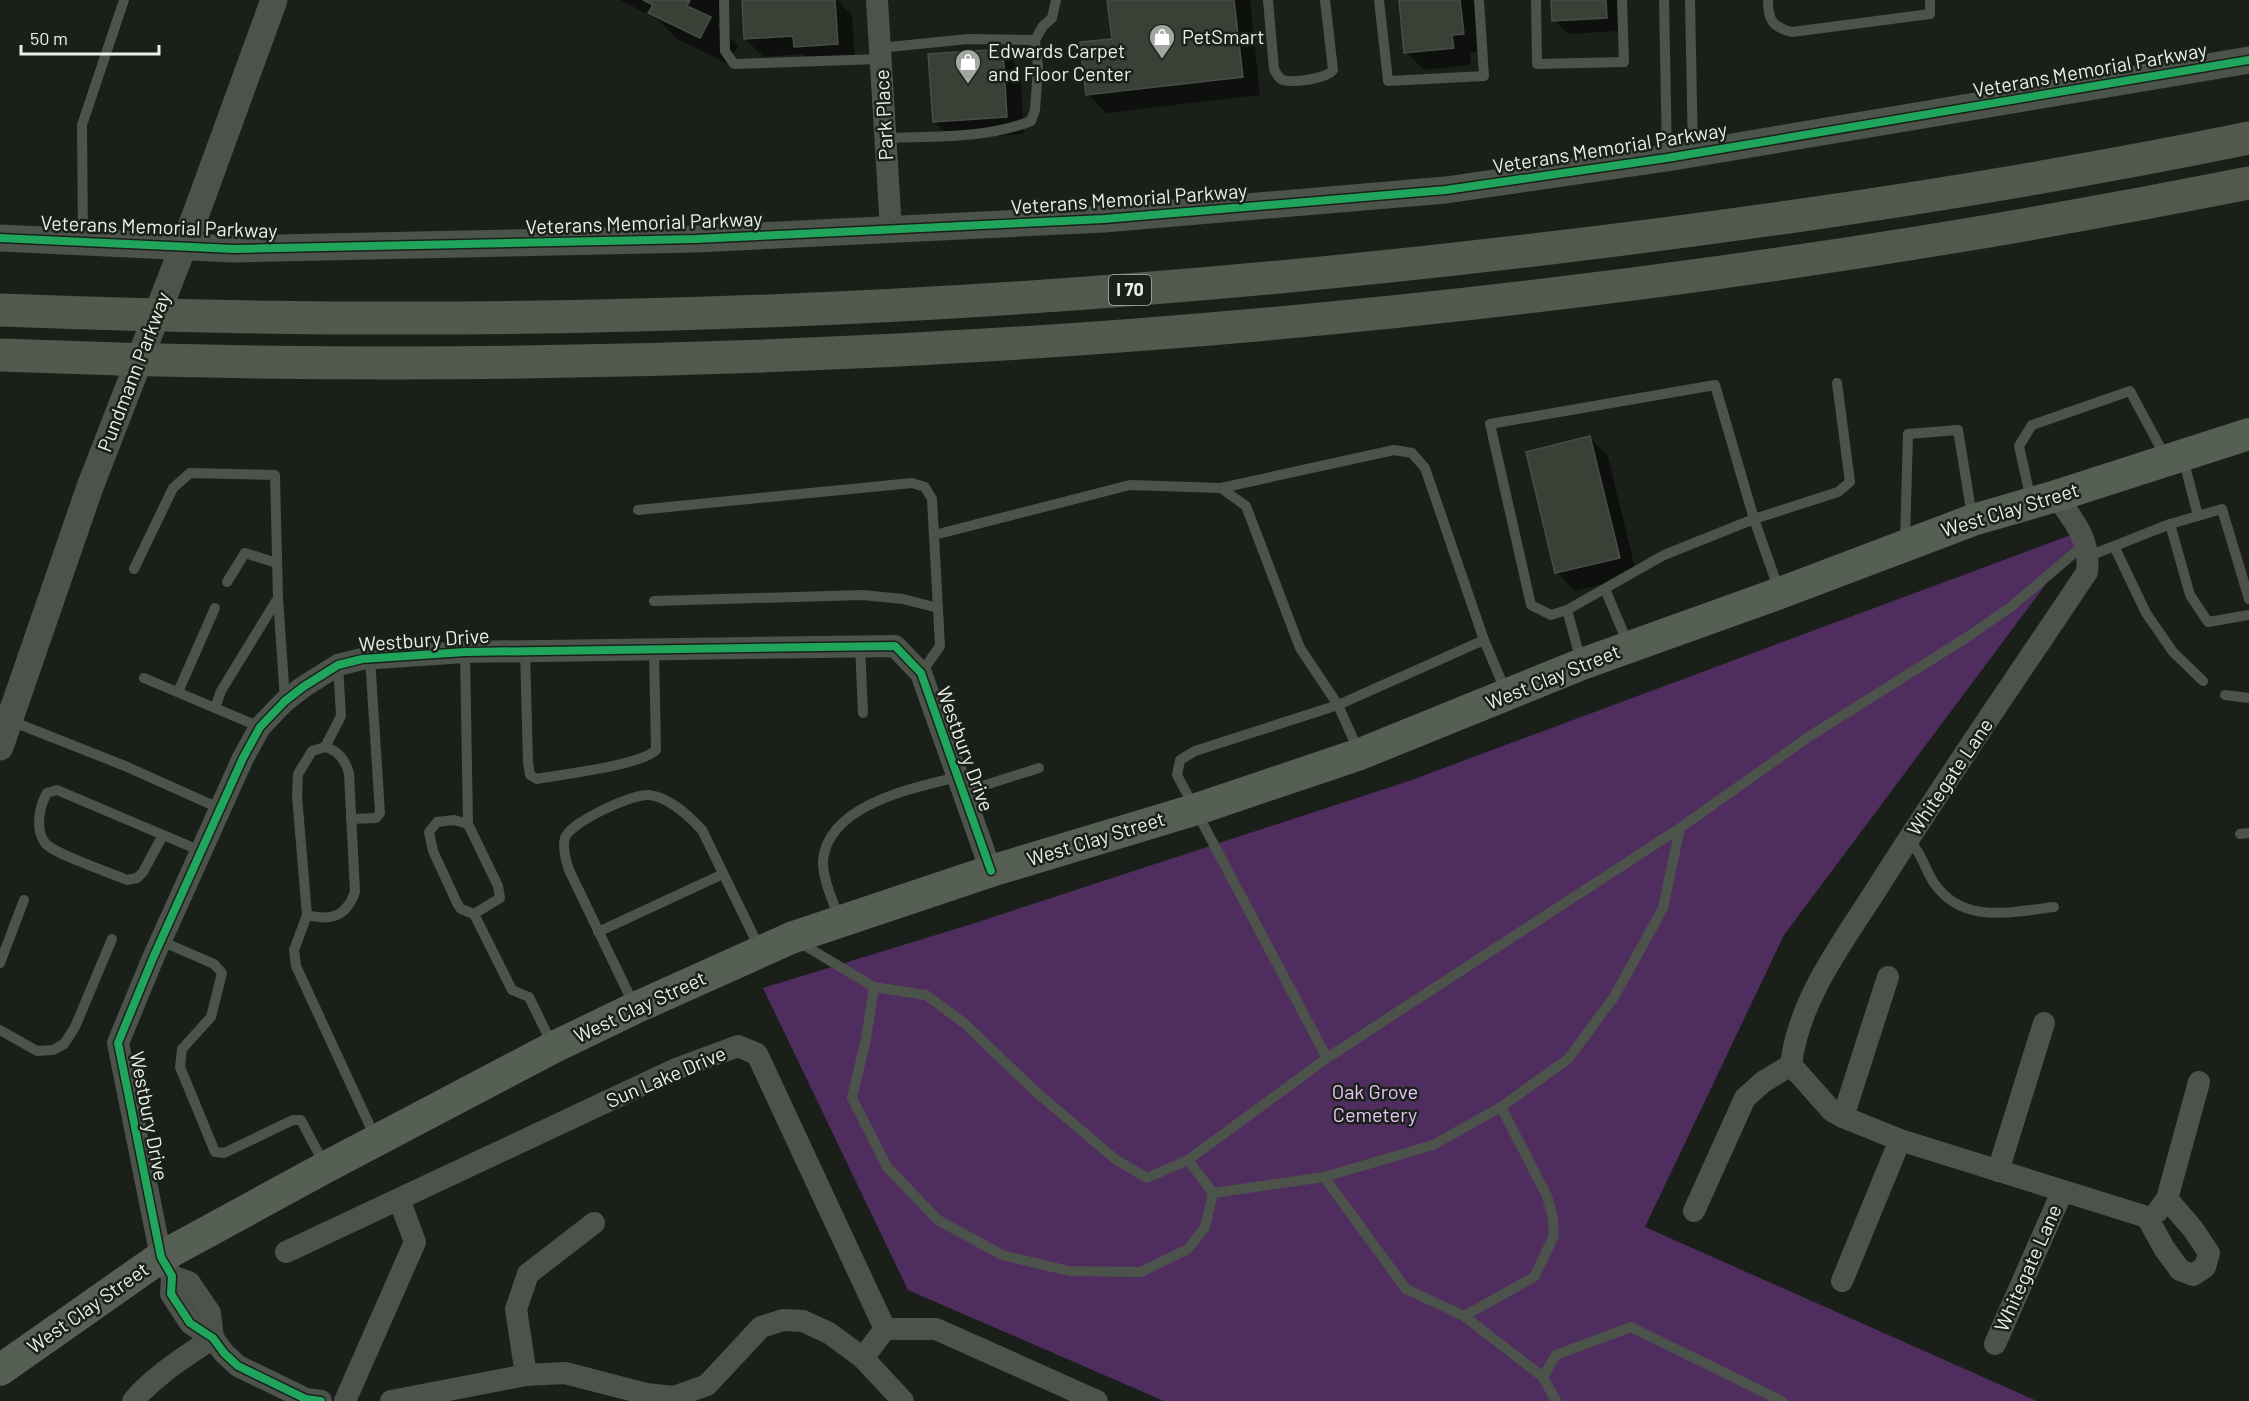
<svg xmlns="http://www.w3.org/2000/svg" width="2249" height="1401" font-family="Barlow,sans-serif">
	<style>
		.green { fill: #4f2e5f }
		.shadow { fill: #0007 }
		.building { fill: #394136; stroke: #494c48; stroke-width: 1.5 }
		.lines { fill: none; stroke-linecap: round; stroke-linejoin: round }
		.service { stroke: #4c534a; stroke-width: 10 }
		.minor { stroke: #4c534a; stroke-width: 22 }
		.tertiary { stroke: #4c534a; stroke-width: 27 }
		.secondary { stroke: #565f53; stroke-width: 32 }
		.motorway { stroke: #515a4d; stroke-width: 33 }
		.cycleway-casing { stroke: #1a2118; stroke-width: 11 }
		.cycleway { stroke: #20a55d; stroke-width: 8 }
		.labels { text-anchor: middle; stroke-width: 5; stroke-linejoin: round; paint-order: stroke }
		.shield { fill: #1a2118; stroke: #acb1aa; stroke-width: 1.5 }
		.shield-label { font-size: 18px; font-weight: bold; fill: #eaefe8 }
		.poi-label { font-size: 20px; fill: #eaefe8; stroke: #1a2118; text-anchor: start }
		.street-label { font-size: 20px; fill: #eaefe8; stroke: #1a2118 }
		.park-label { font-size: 20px; fill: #e8c3fb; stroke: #1a2118 }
	</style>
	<rect width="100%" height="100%" fill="#1b1f1a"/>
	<polygon class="green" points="2087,529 1784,935 1645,1227 2037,1401 1164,1401 908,1290 763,988 975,923 1409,781"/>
	<g class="shadow">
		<polygon points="620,0 727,0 729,2 718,26 738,46 728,64 677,39 657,19"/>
		<polygon points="743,0 837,0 852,15 855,62 814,65 803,54 764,57 745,39"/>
		<polygon points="1109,0 1250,0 1260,95 1106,113 1088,94 1113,40"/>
		<polygon points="1400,0 1476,0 1481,52 1470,53 1471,65 1424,70 1406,52"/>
		<polygon points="1553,0 1619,0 1620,31 1568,34 1554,20"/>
		<polygon points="1002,51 1020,69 1024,134 952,139 934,121"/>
		<polygon points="1590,438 1608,456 1637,576 1575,591 1557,572"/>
	</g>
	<g class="building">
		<polygon points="643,0 690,0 687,6 711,17 700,38 648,13 653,5"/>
		<polygon points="742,0 835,0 838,44 794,47 793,36 744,39"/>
		<polygon points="1107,0 1234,0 1243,77 1086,95 1080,42 1112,39"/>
		<polygon points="1399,0 1460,0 1464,34 1452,35 1454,48 1404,53"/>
		<polygon points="1551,0 1606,0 1607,18 1552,21"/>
		<polygon points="1003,49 1007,117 933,122 928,54"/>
		<polygon points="1590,436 1620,558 1555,573 1526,452"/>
	</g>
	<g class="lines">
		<g class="service">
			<polyline points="724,0 725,51 734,64 880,59"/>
			<path d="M 1268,0 L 1274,69 C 1276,73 1278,78 1283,80 C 1293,83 1326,79 1333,70 L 1325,0"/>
			<polyline points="1379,0 1388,81 1484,76 1479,0"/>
			<polyline points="1536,0 1537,64 1624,62 1622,0"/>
			<polyline points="1664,0 1667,158"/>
			<polyline points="1690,0 1693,153"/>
			<path d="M 1768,0 C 1768,20 1772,27 1792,32 L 1930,14 L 1930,0"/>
			<polyline points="879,48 968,39 1035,40"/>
			<path d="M 885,138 C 933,136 985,139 1031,121 L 1035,110 L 1038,67 L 1035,40 L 1043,26 L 1052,18 L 1056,0"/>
			<polyline points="83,242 82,125 124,0"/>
			<polyline points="2183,458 2198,516"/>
			<polyline points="1221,488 1394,450 1412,453 1425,468 1484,640 1506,692"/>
			<polyline points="2031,500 2019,446 2032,425 2130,391 2166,458"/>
			<polyline points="638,510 912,483 925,487 932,499 940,646 921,673"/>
			<polyline points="934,535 1130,485 1221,488 1246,506 1300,648 1338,705 1359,752"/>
			<polyline points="1905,541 1908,434 1958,430 1972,516"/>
			<polyline points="2114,546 2146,613 2173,652 2203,681"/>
			<polyline points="2089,556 2170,524"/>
			<polyline points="134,569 173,488 190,473 275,475 278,598 285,701"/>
			<polyline points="227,582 245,553 277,563"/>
			<polyline points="1605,589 1628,644"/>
			<polyline points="1779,590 1754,519 1838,492 1850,482 1837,383"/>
			<polyline points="2249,599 2222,509 2170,524 2190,595 2208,622 2249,615"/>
			<polyline points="654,601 862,595 903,599 938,608"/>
			<polyline points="1567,610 1664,555 1754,519 1715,385 1490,424 1531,605 1551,615 1567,610 1581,661"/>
			<polyline points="1484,640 1338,705 1195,751 1180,760 1177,775 1327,1058 1188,1160 1213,1193 1324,1177 1406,1289 1464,1316 1543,1377 1556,1401"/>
			<polyline points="860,646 863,713"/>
			<path d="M 525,651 L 528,762 L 530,775 L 537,779 C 563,774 639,766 656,750 L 654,649"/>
			<polyline points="465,652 468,824 498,886 500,898 474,914"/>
			<polyline points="338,665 341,716 325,747 312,751 298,774 297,796 307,915 294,950 296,966 375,1137"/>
			<polyline points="144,678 260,727"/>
			<polyline points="178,692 215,608"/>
			<polyline points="2225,695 2249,698"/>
			<polyline points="215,708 221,691 278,598"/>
			<polyline points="11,721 125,766 221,809"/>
			<polyline points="963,792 1039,768"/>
			<polyline points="351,819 376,818 380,813 370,658"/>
			<polyline points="468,824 454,820 437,822 429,832 433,851 457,903 461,909 474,914 512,990 529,997 552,1044"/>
			<polyline points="2240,834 2249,833"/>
			<path d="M 163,835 L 143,872 L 137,878 L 127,880 C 111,873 54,854 45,843 C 35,829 39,807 47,793 L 57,790 L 201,851"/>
			<path d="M 1908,840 C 1923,854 1923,866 1934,883 C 1963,925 2011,912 2054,907"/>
			<path d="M 307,915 C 331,921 346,917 355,892 L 349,773 C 345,760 339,751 325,747"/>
			<path d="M 839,918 C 833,901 822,878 823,860 C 829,804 914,788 957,777"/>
			<polyline points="598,932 723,874"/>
			<polyline points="161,941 214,964 222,973 211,1017 182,1049 180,1067 215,1152 224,1153 293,1120 301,1120 324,1164"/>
			<polyline points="797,941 874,987 926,995 964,1023 1036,1092 1115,1159 1147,1178 1188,1160"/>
			<polyline points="0,963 24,900"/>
			<polyline points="874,987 866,1039 852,1098 887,1167 938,1220 1002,1255 1069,1271 1141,1272 1188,1249 1205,1227 1213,1193"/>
			<path d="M 634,1005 L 569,870 C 566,861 562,848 565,838 C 569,823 633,793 649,795 C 669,797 688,815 702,830 L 760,949"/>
			<polyline points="0,1030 37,1051 53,1050 64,1044 75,1027 112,939"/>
			<polyline points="1327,1058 1680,828 1810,736 1969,636 2012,606 2086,543"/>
			<polyline points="1324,1177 1433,1145 1501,1107 1568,1059 1614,997 1663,908 1680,828"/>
			<polyline points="1464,1316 1534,1277 1554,1236 1553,1218 1547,1196 1501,1107"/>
			<polyline points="1543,1377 1556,1355 1631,1327 1782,1401"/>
		</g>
		<g class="minor">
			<polyline points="877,0 891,230"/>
			<path d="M 2056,496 C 2074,521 2091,540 2087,572 C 2019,674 1949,775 1883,879 C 1847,937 1799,996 1791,1065 L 1832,1111 L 1843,1117 L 1900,1140 L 2147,1217 L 2164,1248 L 2180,1270 L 2193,1275 L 2205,1267 L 2209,1253 L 2193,1229 L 2167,1199"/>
			<polyline points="1843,1117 1888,977"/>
			<polyline points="1998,1171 2044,1023"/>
			<polyline points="1694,1211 1745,1098 1763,1082 1791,1065"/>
			<polyline points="2158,1211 2167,1199 2199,1082"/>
			<polyline points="286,1252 676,1069 738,1046 757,1054 885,1329"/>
			<polyline points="172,1276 189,1282 210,1313 213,1338"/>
			<polyline points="1842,1281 1900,1140"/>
			<polyline points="1995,1344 2062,1192"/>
			<polyline points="863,1358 885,1329 936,1329 1097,1401"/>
			<polyline points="526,1375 516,1309 528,1274 594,1223"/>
			<path d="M 133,1401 C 155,1375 185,1357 213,1338"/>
			<polyline points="321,1401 306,1399 238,1366 224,1353 213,1338 190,1323 171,1294 172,1276 161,1257 118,1043 153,958 243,758 260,727 285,701 303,687 338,665 362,659 465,652 895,646 921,673 991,871"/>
			<polyline points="345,1401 415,1242 399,1199"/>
			<polyline points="391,1401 526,1375 565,1373 646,1394 674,1397 707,1385 761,1327 783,1320 803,1321 829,1333 863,1358 903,1401"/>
		</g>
		<g class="tertiary">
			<polyline points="0,238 234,249 695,239 1104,219 1446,190 1667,158 2249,60"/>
			<polyline points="0,747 90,487 197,211 274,0"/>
		</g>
		<polyline class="secondary" points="0,1370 161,1257 326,1167 554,1047 635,1008 791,938 991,871 1197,809 1360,754 1582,664 1780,593 1973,520 2056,496 2249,434"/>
		<g class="motorway">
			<path d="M 0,310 C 212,318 424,321 636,315 C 939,308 1241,285 1542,249 C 1779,221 2015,186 2249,138"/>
			<path d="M 0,355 C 752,385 1511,330 2249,183"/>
		</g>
		<g class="cycleway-casing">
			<g id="cycleway">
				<polyline points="0,238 234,249 695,239 1104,219 1446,190 1667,158 2249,60"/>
				<polyline points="321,1401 306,1399 238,1366 224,1353 213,1338 190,1323 171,1294 172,1276 161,1257 118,1043 153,958 243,758 260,727 285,701 303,687 338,665 362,659 465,652 895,646 921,673 991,871"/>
			</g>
		</g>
		<use href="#cycleway" class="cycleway"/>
	</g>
	<defs>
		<g id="shop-pin" transform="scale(1.35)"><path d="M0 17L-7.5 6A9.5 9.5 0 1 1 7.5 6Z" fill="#a2a6a0" stroke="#1a2118"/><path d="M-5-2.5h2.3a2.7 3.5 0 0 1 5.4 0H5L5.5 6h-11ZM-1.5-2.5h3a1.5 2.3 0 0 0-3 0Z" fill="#fff"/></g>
	</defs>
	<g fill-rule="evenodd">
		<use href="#shop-pin" x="1162" y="37"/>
		<use href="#shop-pin" x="968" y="62"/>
	</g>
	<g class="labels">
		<rect class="shield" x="1109" y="275" width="42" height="30" rx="4.5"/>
		<g class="shield-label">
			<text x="1130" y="296">I 70</text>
		</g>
		<g class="poi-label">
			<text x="1182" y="44">PetSmart</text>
			<text x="988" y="58">Edwards Carpet<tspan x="988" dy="23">and Floor Center</tspan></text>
		</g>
		<g class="street-label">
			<text transform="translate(2090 70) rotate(-10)" y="7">Veterans Memorial Parkway</text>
			<text transform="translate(884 115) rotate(-93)" y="7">Park Place</text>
			<text transform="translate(1610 148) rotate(-9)" y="7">Veterans Memorial Parkway</text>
			<text transform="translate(1129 199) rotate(-4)" y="7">Veterans Memorial Parkway</text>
			<text transform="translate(644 223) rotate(-2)" y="7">Veterans Memorial Parkway</text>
			<text transform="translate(159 227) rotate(2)" y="7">Veterans Memorial Parkway</text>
			<text transform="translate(134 372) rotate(-69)" y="7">Pundmann Parkway</text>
			<text transform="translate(2010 510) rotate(-17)" y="7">West Clay Street</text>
			<text transform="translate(424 640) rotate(-4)" y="7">Westbury Drive</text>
			<text transform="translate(1553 677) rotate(-22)" y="7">West Clay Street</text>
			<text transform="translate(965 749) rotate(70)" y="7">Westbury Drive</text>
			<text transform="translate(1950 777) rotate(-56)" y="7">Whitegate Lane</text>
			<text transform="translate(1096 839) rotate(-17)" y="7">West Clay Street</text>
			<text transform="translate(640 1007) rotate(-25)" y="7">West Clay Street</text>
			<text transform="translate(666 1077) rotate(-23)" y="7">Sun Lake Drive</text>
			<text transform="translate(149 1116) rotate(79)" y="7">Westbury Drive</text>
			<text transform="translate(2028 1268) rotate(-66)" y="7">Whitegate Lane</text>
			<text transform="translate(88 1308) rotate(-35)" y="7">West Clay Street</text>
		</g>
		<g class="park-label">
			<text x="1375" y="1099">Oak Grove<tspan x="1375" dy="23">Cemetery</tspan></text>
		</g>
	</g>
	<path d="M21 45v9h138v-9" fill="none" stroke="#eaefe8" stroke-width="3"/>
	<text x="30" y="45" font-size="18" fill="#eaefe8" stroke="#1a2118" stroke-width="4.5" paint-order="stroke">50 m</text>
</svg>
